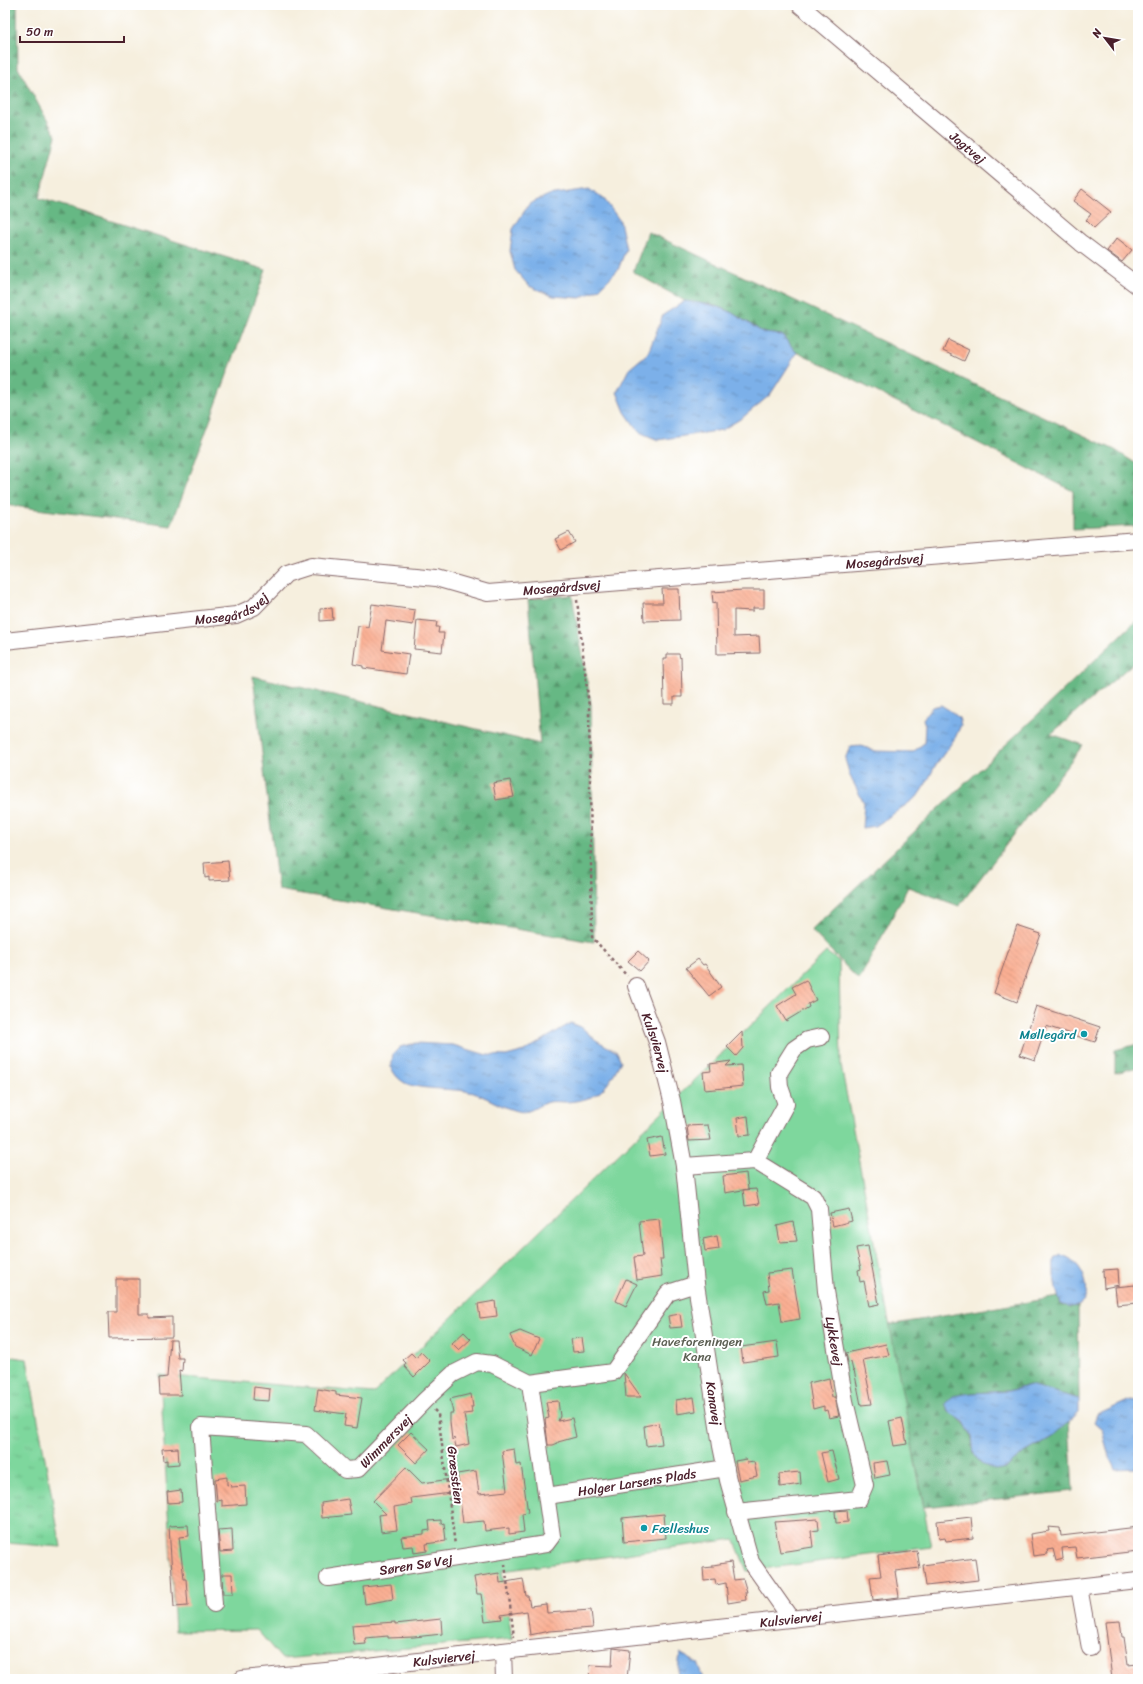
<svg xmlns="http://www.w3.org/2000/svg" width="1143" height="1684" font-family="Sriracha,sans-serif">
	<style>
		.grass { fill: url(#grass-tufts); stroke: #647b64 }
		.forest { fill: url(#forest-firs); stroke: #586c58 }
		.garden { fill: #7ed79d; stroke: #647b64 }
		.water { fill: url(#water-ripples); stroke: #63688a }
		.building { fill: url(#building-back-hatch) }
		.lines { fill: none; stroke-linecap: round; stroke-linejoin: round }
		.minor-casing { stroke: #86686a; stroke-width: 18 }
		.path { stroke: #86686a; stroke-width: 2.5; stroke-dasharray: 3 3; stroke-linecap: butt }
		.minor { stroke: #fff; stroke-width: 16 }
		.culture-dot { fill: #0f9aa8; stroke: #fff; stroke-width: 1.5 }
		.labels { text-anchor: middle; stroke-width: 4; stroke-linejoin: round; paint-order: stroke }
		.street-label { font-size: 13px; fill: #4a1f2b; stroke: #fff }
		.culture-label { font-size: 13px; fill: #0d838f; stroke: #fff; text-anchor: end }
		.park-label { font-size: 13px; fill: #5c5f53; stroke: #fff }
	</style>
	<defs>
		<pattern id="grass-tufts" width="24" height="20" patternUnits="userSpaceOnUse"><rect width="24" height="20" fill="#7ed79d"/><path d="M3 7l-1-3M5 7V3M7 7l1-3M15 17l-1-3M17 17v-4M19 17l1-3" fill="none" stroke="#6eb887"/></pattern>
		<pattern id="forest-firs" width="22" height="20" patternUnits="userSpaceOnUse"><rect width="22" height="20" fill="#66b884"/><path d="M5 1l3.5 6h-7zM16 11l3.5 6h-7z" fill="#56956c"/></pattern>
		<pattern id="water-ripples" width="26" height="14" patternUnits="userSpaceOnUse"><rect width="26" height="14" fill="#7cb0e9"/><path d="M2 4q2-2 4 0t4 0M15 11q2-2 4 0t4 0" fill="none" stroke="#688fbd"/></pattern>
		<pattern id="building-back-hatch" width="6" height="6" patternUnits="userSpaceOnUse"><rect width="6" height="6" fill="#faaf93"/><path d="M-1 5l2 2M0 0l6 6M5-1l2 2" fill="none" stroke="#d8967f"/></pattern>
	</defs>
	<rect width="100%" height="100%" fill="#fff"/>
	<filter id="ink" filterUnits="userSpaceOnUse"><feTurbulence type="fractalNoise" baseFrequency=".025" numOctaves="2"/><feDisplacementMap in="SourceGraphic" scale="8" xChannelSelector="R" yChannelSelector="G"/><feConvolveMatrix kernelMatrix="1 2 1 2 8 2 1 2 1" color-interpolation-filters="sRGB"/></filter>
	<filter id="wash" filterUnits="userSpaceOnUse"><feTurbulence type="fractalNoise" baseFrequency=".012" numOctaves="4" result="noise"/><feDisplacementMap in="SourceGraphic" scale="16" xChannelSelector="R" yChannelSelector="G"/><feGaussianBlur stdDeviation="0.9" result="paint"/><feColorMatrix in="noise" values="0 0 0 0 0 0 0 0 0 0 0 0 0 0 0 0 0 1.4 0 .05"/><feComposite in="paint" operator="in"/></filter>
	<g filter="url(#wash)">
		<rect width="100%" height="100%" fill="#f6efde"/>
		<polygon class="grass" points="5,1356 27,1359 61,1547 5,1543"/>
		<g class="forest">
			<polygon points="5,5 17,5 18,68 56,136 39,198 266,270 171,526 5,505"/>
			<polygon points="648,232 1115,450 1138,465 1138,526 1073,529 1073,491 800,353 797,353 782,335 764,333 729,311 712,305 685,301 633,272"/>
			<polygon points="572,595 591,704 594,942 278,890 253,676 540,744 528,599"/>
			<polygon points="1138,619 1138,659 1051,734 1083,745 959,906 908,887 859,980 811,930"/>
			<polygon points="1138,1044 1138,1067 1115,1073 1115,1050"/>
			<path d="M 1058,1297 L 1061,1304 L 1070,1307 L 1078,1306 L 1079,1399 L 1030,1385 L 1009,1391 L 971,1393 L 948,1411 C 969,1425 971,1429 974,1454 L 1006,1468 L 1021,1455 L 1052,1437 L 1069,1421 L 1073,1491 L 924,1507 L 889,1325 Z"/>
		</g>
		<polygon class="garden" points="826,952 839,961 841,1065 931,1547 747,1571 734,1539 502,1571 512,1639 282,1659 257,1630 175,1631 160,1375 374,1393"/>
		<g class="water">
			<polygon points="589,189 604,199 620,221 626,249 618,270 599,289 580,298 553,296 529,286 515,270 510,251 513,229 529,204 549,195"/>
			<polygon points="685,301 712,305 729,311 764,333 782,335 797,353 770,395 742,418 722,430 658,440 639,432 625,412 617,392 629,369 648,353 663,315"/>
			<polygon points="941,705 952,712 959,718 961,725 955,738 935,766 927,782 917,797 876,826 862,828 864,803 850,776 845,759 850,747 861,746 876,751 913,752 924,743 925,725 923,719 932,707"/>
			<path d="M 571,1023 L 581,1027 L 596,1040 L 617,1052 L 621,1061 C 606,1089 601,1099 567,1102 C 561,1102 554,1101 548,1102 C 540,1104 531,1112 523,1112 C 502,1110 486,1094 465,1091 C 451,1089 416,1089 405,1083 C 398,1079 394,1074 391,1067 L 393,1054 L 400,1047 L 416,1043 L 453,1045 L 487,1055 L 506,1056 L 525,1051 Z"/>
			<path d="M 1061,1255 C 1092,1262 1098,1320 1061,1304 C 1055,1289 1053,1275 1054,1259 Z"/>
			<polygon points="1030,1385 1079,1399 1079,1412 1052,1437 1021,1455 1006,1468 995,1470 981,1464 974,1454 972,1437 964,1422 948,1411 945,1404 952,1396 971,1393 1009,1391"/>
			<polygon points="1130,1400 1138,1401 1138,1468 1115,1469 1109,1457 1102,1430 1094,1423 1097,1415"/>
			<polygon points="680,1653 697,1663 703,1679 677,1679"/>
		</g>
		<g id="blocks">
			<g class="building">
				<polygon points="1082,189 1111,212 1094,228 1086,220 1091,214 1073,201"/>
				<polygon points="1117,238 1132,250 1122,262 1107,251"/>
				<polygon points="948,340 969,350 964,361 943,351"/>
				<polygon points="569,532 575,542 561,550 555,539"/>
				<polygon points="662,589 679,589 680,620 644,621 643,603 663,603"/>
				<polygon points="743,590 764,590 764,608 753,608 753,611 734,610 734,637 759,636 760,653 717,654 716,602 713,603 712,592"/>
				<polygon points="372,604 415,610 413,625 386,621 382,650 409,654 406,674 363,668 363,666 353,664 358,626 368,627"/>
				<polygon points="332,608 333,620 320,621 320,609"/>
				<polygon points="417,620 437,622 436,627 439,627 438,633 444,633 442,652 414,649"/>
				<polygon points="667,654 679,654 680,658 681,657 682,697 674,697 674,704 664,704 663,658 667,658"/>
				<polygon points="510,780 514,797 496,800 493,783"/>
				<polygon points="228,861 230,880 209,881 209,877 205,878 204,863"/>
				<polygon points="1017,926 1041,934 1017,1002 994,993"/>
				<polygon points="638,951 649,961 640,971 628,961"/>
				<polygon points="698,959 703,965 705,964 721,987 709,996 686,968"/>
				<polygon points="806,980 816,1000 808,1004 809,1007 786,1021 777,1006 796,994 792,987"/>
				<polygon points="1036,1006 1100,1027 1095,1042 1046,1026 1035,1060 1020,1055"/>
				<polygon points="742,1032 743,1048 736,1056 727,1047"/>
				<polygon points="731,1061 726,1066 741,1065 743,1086 705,1090 703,1072 711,1071 710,1064"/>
				<polygon points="748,1116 750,1135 739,1136 737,1118"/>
				<polygon points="708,1125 711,1140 689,1141 687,1126"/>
				<polygon points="662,1137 665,1154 650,1156 647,1140"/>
				<polygon points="746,1173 748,1189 725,1193 723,1176"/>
				<polygon points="756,1189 759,1204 745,1206 743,1190"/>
				<polygon points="849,1209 852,1221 833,1226 830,1213"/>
				<polygon points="659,1219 663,1259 660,1259 662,1276 637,1280 634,1257 643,1256 639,1221"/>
				<polygon points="793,1222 797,1241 780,1242 777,1226"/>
				<polygon points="717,1236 719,1249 705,1251 703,1239"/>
				<polygon points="868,1246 879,1304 869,1306 864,1281 860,1282 858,1270 861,1269 856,1248"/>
				<polygon points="1118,1269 1119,1285 1104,1288 1103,1270"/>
				<polygon points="792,1270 800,1319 782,1322 779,1302 767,1304 764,1291 769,1290 767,1273"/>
				<polygon points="116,1279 139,1279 139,1314 149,1314 149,1318 172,1317 172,1337 109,1338 108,1312 116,1312"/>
				<polygon points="626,1279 637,1284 626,1306 616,1301"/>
				<polygon points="1135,1285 1137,1303 1117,1305 1115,1287"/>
				<polygon points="495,1301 497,1316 480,1318 478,1304"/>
				<polygon points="680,1314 682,1327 670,1328 668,1316"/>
				<polygon points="520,1331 539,1339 532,1355 515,1347 510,1335"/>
				<polygon points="464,1332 471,1339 459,1350 452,1343"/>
				<polygon points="582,1338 584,1351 573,1352 571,1339"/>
				<polygon points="170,1340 176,1340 178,1358 183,1358 182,1371 179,1370 181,1395 160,1395 159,1378 167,1377"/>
				<polygon points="777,1342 779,1357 743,1362 741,1347"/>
				<polygon points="886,1344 889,1355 863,1360 872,1404 861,1405 854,1370 853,1371 851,1362 848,1363 846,1353"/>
				<polygon points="421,1352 430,1361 414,1377 404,1366 406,1363 403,1360 411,1353 416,1358"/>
				<polygon points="624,1373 641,1397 626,1397"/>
				<polygon points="829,1378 832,1397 835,1397 839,1416 829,1418 827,1410 824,1411 824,1406 813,1409 809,1383"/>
				<polygon points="254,1387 270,1389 269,1401 253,1400"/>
				<polygon points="318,1389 336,1392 336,1395 362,1398 357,1428 344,1426 346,1414 315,1410"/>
				<polygon points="471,1394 473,1407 471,1407 472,1413 464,1414 469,1444 456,1447 454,1438 452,1440 450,1422 450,1413 453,1413 450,1399"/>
				<polygon points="694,1397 696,1411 677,1414 676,1400"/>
				<polygon points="558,1401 560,1416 558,1421 572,1418 576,1437 558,1442 558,1443 553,1445 548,1445 545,1419 549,1418 546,1402"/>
				<polygon points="902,1418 907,1444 894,1446 889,1421"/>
				<polygon points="659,1423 662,1444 646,1446 644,1426"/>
				<polygon points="411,1432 429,1449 416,1463 398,1445"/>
				<polygon points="178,1448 179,1464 167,1465 167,1460 163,1461 162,1449"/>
				<polygon points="514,1449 516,1465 521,1464 528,1513 522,1514 524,1532 509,1534 509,1528 485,1531 484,1521 463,1523 459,1492 411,1498 412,1504 394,1507 397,1530 381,1532 379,1515 386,1514 373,1501 406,1467 422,1483 451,1479 460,1491 457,1474 476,1471 479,1494 507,1491 502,1451"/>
				<polygon points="832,1451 839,1479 828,1482 821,1453"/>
				<polygon points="746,1459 747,1463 754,1462 757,1476 739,1480 735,1461"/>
				<polygon points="887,1461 890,1475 875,1478 873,1463"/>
				<polygon points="800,1472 801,1484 780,1487 779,1474"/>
				<polygon points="227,1477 227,1485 230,1484 231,1487 245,1486 246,1504 222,1506 222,1500 217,1501 215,1479"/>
				<polygon points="181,1490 182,1502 168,1503 167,1492"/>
				<polygon points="348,1499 351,1515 322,1518 321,1503"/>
				<polygon points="847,1510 848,1522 836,1523 835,1511"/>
				<polygon points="664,1514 666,1538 624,1542 622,1518"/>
				<polygon points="971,1517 973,1538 946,1541 945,1538 939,1539 937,1521"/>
				<polygon points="818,1519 819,1530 811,1531 813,1547 780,1552 774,1522"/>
				<polygon points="441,1520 441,1524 444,1523 446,1541 426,1544 427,1551 414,1553 413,1546 403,1547 401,1537 424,1534 424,1531 430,1530 429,1521"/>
				<polygon points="188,1525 189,1536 179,1537 184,1579 186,1579 188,1606 174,1607 169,1526"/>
				<polygon points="1048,1527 1060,1528 1061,1536 1138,1527 1138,1551 1077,1558 1075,1547 1062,1548 1063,1559 1056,1561 1053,1549 1047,1550 1048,1554 1033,1556 1030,1534 1049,1531"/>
				<polygon points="232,1529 233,1551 220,1552 218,1530"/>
				<polygon points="917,1551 920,1568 895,1571 899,1597 873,1600 870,1577 881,1576 878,1556"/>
				<polygon points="975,1558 978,1580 926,1586 923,1565"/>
				<polygon points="731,1562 734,1580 743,1579 747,1592 745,1592 746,1600 728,1603 726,1583 716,1585 715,1579 704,1580 703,1568 713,1567 713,1565"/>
				<polygon points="499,1573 500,1583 523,1579 526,1596 528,1596 530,1606 546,1604 547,1613 591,1610 593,1628 549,1631 530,1635 527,1611 501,1615 502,1619 485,1621 481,1594 477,1594 474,1577"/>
				<polygon points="222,1574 232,1574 233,1594 223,1594"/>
				<polygon points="391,1584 393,1599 365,1604 363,1587"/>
				<polygon points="441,1619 442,1634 414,1637 388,1638 388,1636 365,1638 366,1644 354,1645 352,1625 395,1622 395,1624"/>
				<polygon points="1120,1621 1122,1637 1124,1637 1128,1665 1138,1664 1138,1675 1131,1676 1131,1679 1112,1679 1105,1622"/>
				<polygon points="613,1648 630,1650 627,1679 589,1679 590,1665 612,1666"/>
			</g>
		</g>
	</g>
	<g filter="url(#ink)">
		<use href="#blocks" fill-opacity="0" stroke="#86686a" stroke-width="1"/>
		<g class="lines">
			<g class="minor-casing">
				<g id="minor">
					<path id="s1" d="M 800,5 L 1081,243 L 1138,286"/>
					<path id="s2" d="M 5,641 L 236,615 L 254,607 L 286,574 L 311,566 L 436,578 L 488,593 L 1138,540"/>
					<path id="s3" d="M 636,986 L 657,1042 L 672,1101 L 684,1166 L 696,1284 L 721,1446 L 728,1480 L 751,1562 L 791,1619"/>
					<polyline points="755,1161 786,1104 780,1087 779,1073 794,1049 807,1040 821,1037"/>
					<path id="s4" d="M 684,1166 L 755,1161 L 813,1197 L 819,1209 L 826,1291 L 845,1401 L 865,1485 L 859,1499 L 736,1512"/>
					<path id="s5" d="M 547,1496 L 726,1468"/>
					<path id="s6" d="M 328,1578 L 546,1544 L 552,1536 L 530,1383"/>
					<polyline points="1079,1587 1090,1648"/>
					<path id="s7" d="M 214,1604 L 201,1427 L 306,1434 L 345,1470 L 358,1469 L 425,1400 L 453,1374 L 477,1362 L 492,1364 L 530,1383 L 613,1372 L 668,1293 L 696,1284"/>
					<polyline points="503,1651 504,1679"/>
					<path id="s8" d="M 242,1679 L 368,1667 L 503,1651 L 1138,1580"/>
				</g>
			</g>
			<g class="path">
				<polyline points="577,600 589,707 592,937 627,976"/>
				<polyline points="434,1410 438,1414 455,1545"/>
				<polyline points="505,1564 514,1637"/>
			</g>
			<use href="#minor" class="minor"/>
		</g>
	</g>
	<g class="culture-dot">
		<circle cx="1084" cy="1034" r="4"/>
		<circle cx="644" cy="1528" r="4"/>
	</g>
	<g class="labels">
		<g class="street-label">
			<text dy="5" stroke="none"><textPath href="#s1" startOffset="220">Jagtvej</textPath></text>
			<text dy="5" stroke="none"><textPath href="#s2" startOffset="902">Mosegårdsvej</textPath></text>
			<text dy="5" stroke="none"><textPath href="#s2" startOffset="578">Mosegårdsvej</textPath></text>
			<text dy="5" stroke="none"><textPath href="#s2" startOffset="230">Mosegårdsvej</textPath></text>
			<text dy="5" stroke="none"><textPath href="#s3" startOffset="60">Kulsviervej</textPath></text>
			<text dy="5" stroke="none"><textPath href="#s4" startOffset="286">Lykkevej</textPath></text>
			<text dy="5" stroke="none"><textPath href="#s3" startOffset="426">Kanavej</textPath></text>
			<text dy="5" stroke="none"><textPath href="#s7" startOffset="388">Wimmersvej</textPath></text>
			<text transform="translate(456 1475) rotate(83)" y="5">Græsstien</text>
			<text dy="5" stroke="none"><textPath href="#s5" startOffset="91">Holger Larsens Plads</textPath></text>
			<text dy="5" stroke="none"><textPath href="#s6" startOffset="89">Søren Sø Vej</textPath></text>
			<text dy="5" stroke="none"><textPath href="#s8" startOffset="552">Kulsviervej</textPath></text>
			<text dy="5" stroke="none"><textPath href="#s8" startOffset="203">Kulsviervej</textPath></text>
		</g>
		<g class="culture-label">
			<text x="1076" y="1039">Møllegård</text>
			<text x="652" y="1533" text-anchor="start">Fælleshus</text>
		</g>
		<g class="park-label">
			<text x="697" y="1346">Haveforeningen<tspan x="697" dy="15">Kana</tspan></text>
		</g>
	</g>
	<rect width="1143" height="1684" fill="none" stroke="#fff" stroke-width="20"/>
	<g transform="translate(1105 38) rotate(301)" stroke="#ffffff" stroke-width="3" paint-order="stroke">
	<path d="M0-3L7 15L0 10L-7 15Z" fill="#4a1f2b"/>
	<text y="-6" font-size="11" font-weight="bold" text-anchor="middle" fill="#4a1f2b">N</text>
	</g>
	<path d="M20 36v6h104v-6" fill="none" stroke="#4a1f2b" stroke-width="2"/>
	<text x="26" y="36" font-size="12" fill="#4a1f2b" stroke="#ffffff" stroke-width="3" paint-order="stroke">50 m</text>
</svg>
